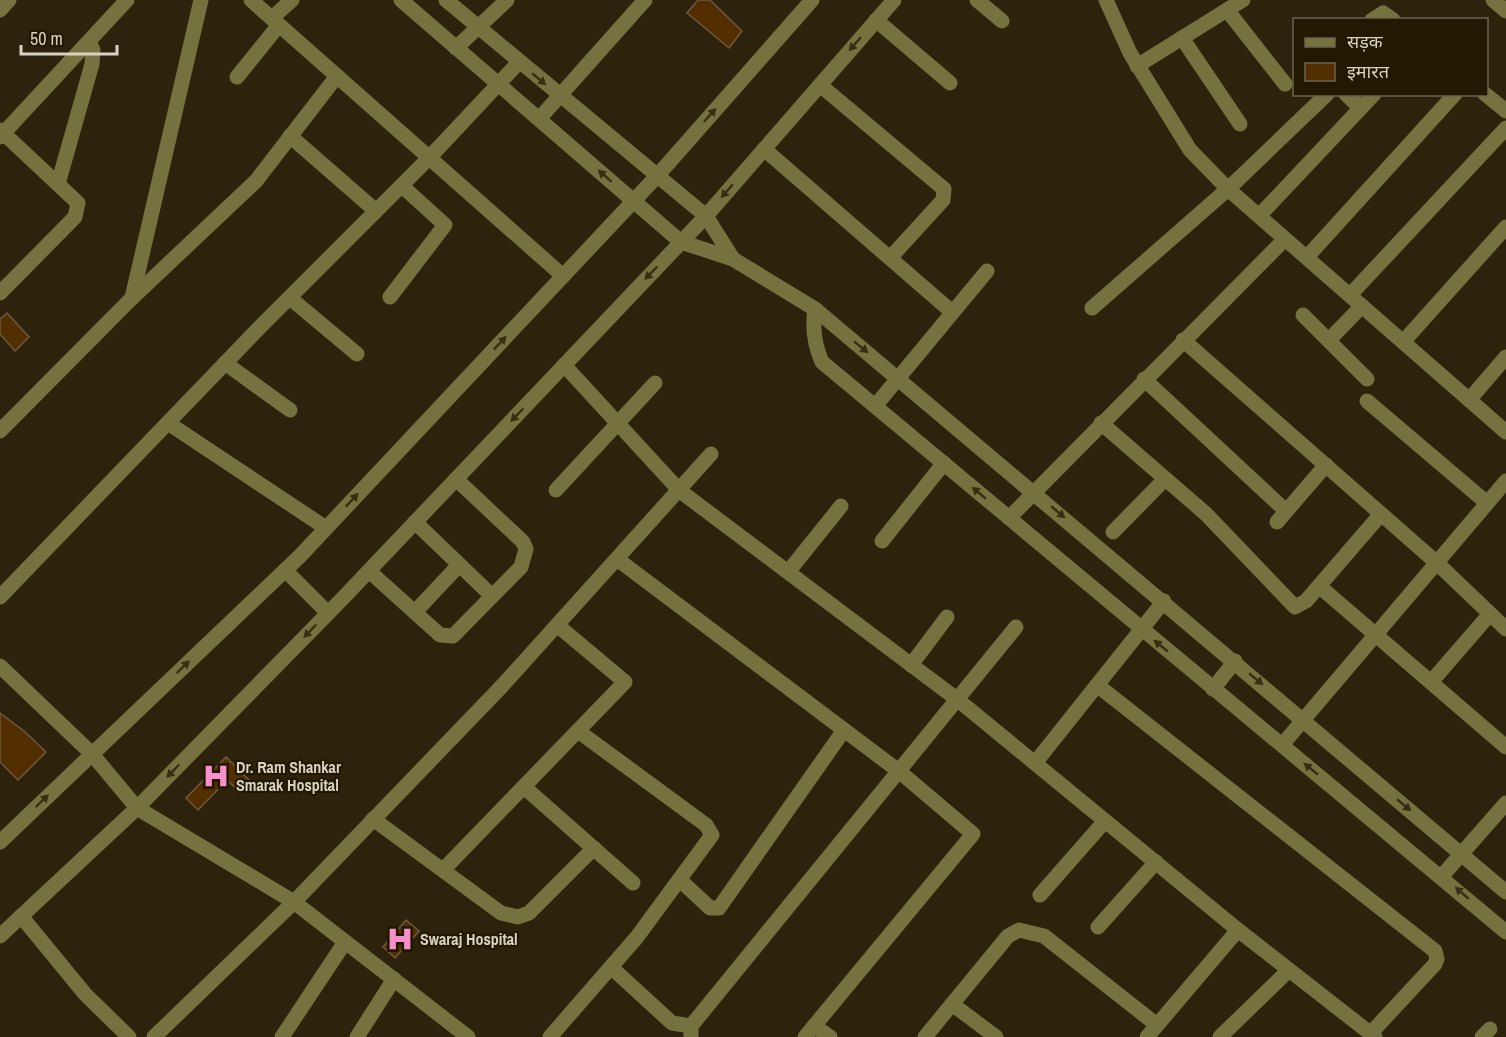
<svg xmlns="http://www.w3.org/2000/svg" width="1506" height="1037" font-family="'Archivo Narrow','Noto Sans Devanagari',sans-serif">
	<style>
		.building { fill: #532f00; stroke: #6d5845; stroke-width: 1.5 }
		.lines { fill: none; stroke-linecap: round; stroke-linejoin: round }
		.minor { stroke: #757240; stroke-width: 15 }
		.oneway { fill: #382f12 }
		.labels { text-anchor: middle; stroke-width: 4.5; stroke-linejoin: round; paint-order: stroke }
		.poi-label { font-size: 16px; font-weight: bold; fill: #d8d1c4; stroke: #231903; text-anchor: start }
	</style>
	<rect width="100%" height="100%" fill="#2d230c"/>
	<g class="building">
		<polygon points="698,0 710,0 742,31 729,48 687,13"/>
		<polygon points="7,313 29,337 15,351 0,334 0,319"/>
		<polygon points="0,713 24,731 46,752 18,780 0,762"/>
		<polygon points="226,757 251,782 240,792 227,780 198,810 186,798"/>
		<polygon points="406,920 419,931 395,958 383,947"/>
	</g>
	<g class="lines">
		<g class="minor">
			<polyline points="251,0 563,276"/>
			<polyline points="401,0 681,242 733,259 815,309 1506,892"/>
			<polyline points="446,0 706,216 733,259"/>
			<polyline points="977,0 1002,21"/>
			<polyline points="1106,0 1130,53 1190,150 1228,189 1506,432"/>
			<polyline points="1493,0 1506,11"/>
			<polyline points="0,10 9,0"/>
			<polyline points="1227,10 1285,84"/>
			<polyline points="272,18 292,0"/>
			<polyline points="876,20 950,83"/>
			<polyline points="1372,20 1383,13 1393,20"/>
			<polyline points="1182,38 1240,124"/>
			<polyline points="456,48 507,0"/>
			<polyline points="1137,66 1243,0"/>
			<polyline points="237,77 279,25"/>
			<polyline points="820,85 944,189 943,200 890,258"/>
			<polyline points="1346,94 1360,108"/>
			<polyline points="1485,94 1506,111"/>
			<polyline points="539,119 645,0"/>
			<polyline points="0,130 78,203 75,217 0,293"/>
			<polyline points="290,136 376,211"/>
			<polyline points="0,137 127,0"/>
			<polyline points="764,149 952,312"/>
			<polyline points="58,184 92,64 93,50 89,41"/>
			<polyline points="1259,216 1374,94"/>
			<polyline points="1307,257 1455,94"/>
			<polyline points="1350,295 1506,128"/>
			<polyline points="390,297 445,225 402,186"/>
			<polyline points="132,298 256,181 337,76"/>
			<polyline points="290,298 357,354"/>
			<polyline points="1092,308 1228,189 1327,94"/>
			<path d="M 815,309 C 812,328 814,344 822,362 L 1506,932"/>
			<polyline points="1303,315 1367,379"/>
			<polyline points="1183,340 1437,563 1506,629"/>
			<polyline points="1329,340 1362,306"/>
			<polyline points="1403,342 1506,227"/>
			<polyline points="225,363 290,410"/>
			<polyline points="564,365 680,491 958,700 1238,930 1375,1037"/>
			<polyline points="1144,379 1286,511"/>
			<polyline points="1469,400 1506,357"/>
			<polyline points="1367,401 1487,503"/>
			<polyline points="876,405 987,271"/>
			<polyline points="168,423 326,528"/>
			<polyline points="1101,423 1206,514 1295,607 1306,601 1381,514"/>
			<polyline points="0,431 132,298 201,0"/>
			<polyline points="556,490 655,383"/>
			<polyline points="1009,518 1285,239"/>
			<polyline points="415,522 492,596"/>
			<polyline points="1277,522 1326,465"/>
			<polyline points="1113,532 1165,479"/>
			<polyline points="882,541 944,463"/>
			<polyline points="617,559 900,772 973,834 805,1037"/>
			<polyline points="285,570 328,613"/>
			<polyline points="369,571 440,635 453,636 521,567 526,549 523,542 456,479"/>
			<polyline points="788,572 841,506"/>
			<polyline points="1319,586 1506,747"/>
			<polyline points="0,597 260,327 429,158 519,62"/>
			<polyline points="415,612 459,565"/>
			<polyline points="911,665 947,617"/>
			<polyline points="0,666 92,754 137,808 294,902 468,1037"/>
			<polyline points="1431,682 1490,614"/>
			<polyline points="1097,685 1435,951 1437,959 1435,964 1370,1034"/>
			<polyline points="1213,689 1235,661"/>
			<polyline points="1282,745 1506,481"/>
			<polyline points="1035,763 1164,601"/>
			<polyline points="524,787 633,883"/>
			<polyline points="373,819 501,913 518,917 529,913 594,848"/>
			<polyline points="0,842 300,556 658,175 812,0"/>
			<polyline points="443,870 625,682 557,625"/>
			<polyline points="1442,876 1506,803"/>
			<polyline points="680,880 710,908 719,908 844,730"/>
			<polyline points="1040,895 1105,821"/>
			<polyline points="21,916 85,994 129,1037"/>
			<polyline points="1098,927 1156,862"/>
			<polyline points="0,936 137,808 344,597 706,216 894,0"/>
			<polyline points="612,968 672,1023 691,1026"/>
			<polyline points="952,1004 996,1037"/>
			<polyline points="814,1026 830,1037"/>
			<polyline points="154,1037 294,902 502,686 711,454"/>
			<polyline points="282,1037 345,942"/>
			<polyline points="357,1037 394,979"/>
			<polyline points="550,1037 637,937 712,835 706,825 578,731"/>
			<polyline points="691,1037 691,1026 1016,627"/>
			<polyline points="925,1037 1008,936 1019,930 1044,936 1157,1025"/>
			<polyline points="1147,1037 1238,930"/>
			<polyline points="1220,1037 1289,970"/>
			<polyline points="1482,1037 1490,1029"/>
		</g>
	</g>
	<defs><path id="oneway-solid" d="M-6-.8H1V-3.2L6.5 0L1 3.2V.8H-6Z" transform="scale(1.5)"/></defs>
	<g class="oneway">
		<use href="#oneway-solid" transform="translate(855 44) rotate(131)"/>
		<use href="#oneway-solid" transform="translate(539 79) rotate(40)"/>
		<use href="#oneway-solid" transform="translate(710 115) rotate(-49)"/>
		<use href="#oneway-solid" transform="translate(605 176) rotate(-139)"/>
		<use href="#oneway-solid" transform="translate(727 191) rotate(131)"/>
		<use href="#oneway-solid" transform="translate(651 273) rotate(134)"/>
		<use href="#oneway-solid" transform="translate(500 343) rotate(-47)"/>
		<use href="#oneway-solid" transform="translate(861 347) rotate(39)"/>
		<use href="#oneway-solid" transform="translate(517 415) rotate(134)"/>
		<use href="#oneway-solid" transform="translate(979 493) rotate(-140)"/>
		<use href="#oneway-solid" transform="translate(352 500) rotate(-47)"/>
		<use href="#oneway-solid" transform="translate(1058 512) rotate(40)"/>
		<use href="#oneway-solid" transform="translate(310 631) rotate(134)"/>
		<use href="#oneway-solid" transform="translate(1161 646) rotate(-141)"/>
		<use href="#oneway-solid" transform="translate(183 667) rotate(-44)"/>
		<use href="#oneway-solid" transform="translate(1256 679) rotate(40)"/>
		<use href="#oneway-solid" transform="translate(1311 769) rotate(-141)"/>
		<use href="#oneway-solid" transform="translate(173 771) rotate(134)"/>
		<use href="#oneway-solid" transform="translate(42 801) rotate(-44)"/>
		<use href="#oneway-solid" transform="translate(1404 805) rotate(40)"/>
		<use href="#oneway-solid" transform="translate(1462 893) rotate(-139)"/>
	</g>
	<defs>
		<g id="hospital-bare" transform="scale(2.07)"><path d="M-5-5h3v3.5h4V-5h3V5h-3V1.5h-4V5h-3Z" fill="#f890cc" stroke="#231903" stroke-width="2.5" paint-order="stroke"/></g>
	</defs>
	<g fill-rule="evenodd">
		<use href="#hospital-bare" x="216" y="776"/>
		<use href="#hospital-bare" x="400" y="939"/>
	</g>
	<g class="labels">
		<g class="poi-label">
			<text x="236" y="773">Dr. Ram Shankar<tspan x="236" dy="18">Smarak Hospital</tspan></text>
			<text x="420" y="945">Swaraj Hospital</text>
		</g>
	</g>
	<rect x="1293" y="18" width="195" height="78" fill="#231903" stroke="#6b6350" stroke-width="1.5"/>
	<rect x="1305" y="38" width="30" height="9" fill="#757240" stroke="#6b6350" stroke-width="1.5"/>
	<text x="1347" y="48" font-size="18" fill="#d8d1c4">सड़क</text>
	<rect x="1305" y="63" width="30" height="18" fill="#532f00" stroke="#6b6350" stroke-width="1.5"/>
	<text x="1347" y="78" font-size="18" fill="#d8d1c4">इमारत</text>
	<path d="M21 45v9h96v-9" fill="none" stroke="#d8d1c4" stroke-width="3"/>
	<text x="30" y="45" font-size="18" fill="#d8d1c4" stroke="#231903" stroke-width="4.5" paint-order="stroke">50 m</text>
</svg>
